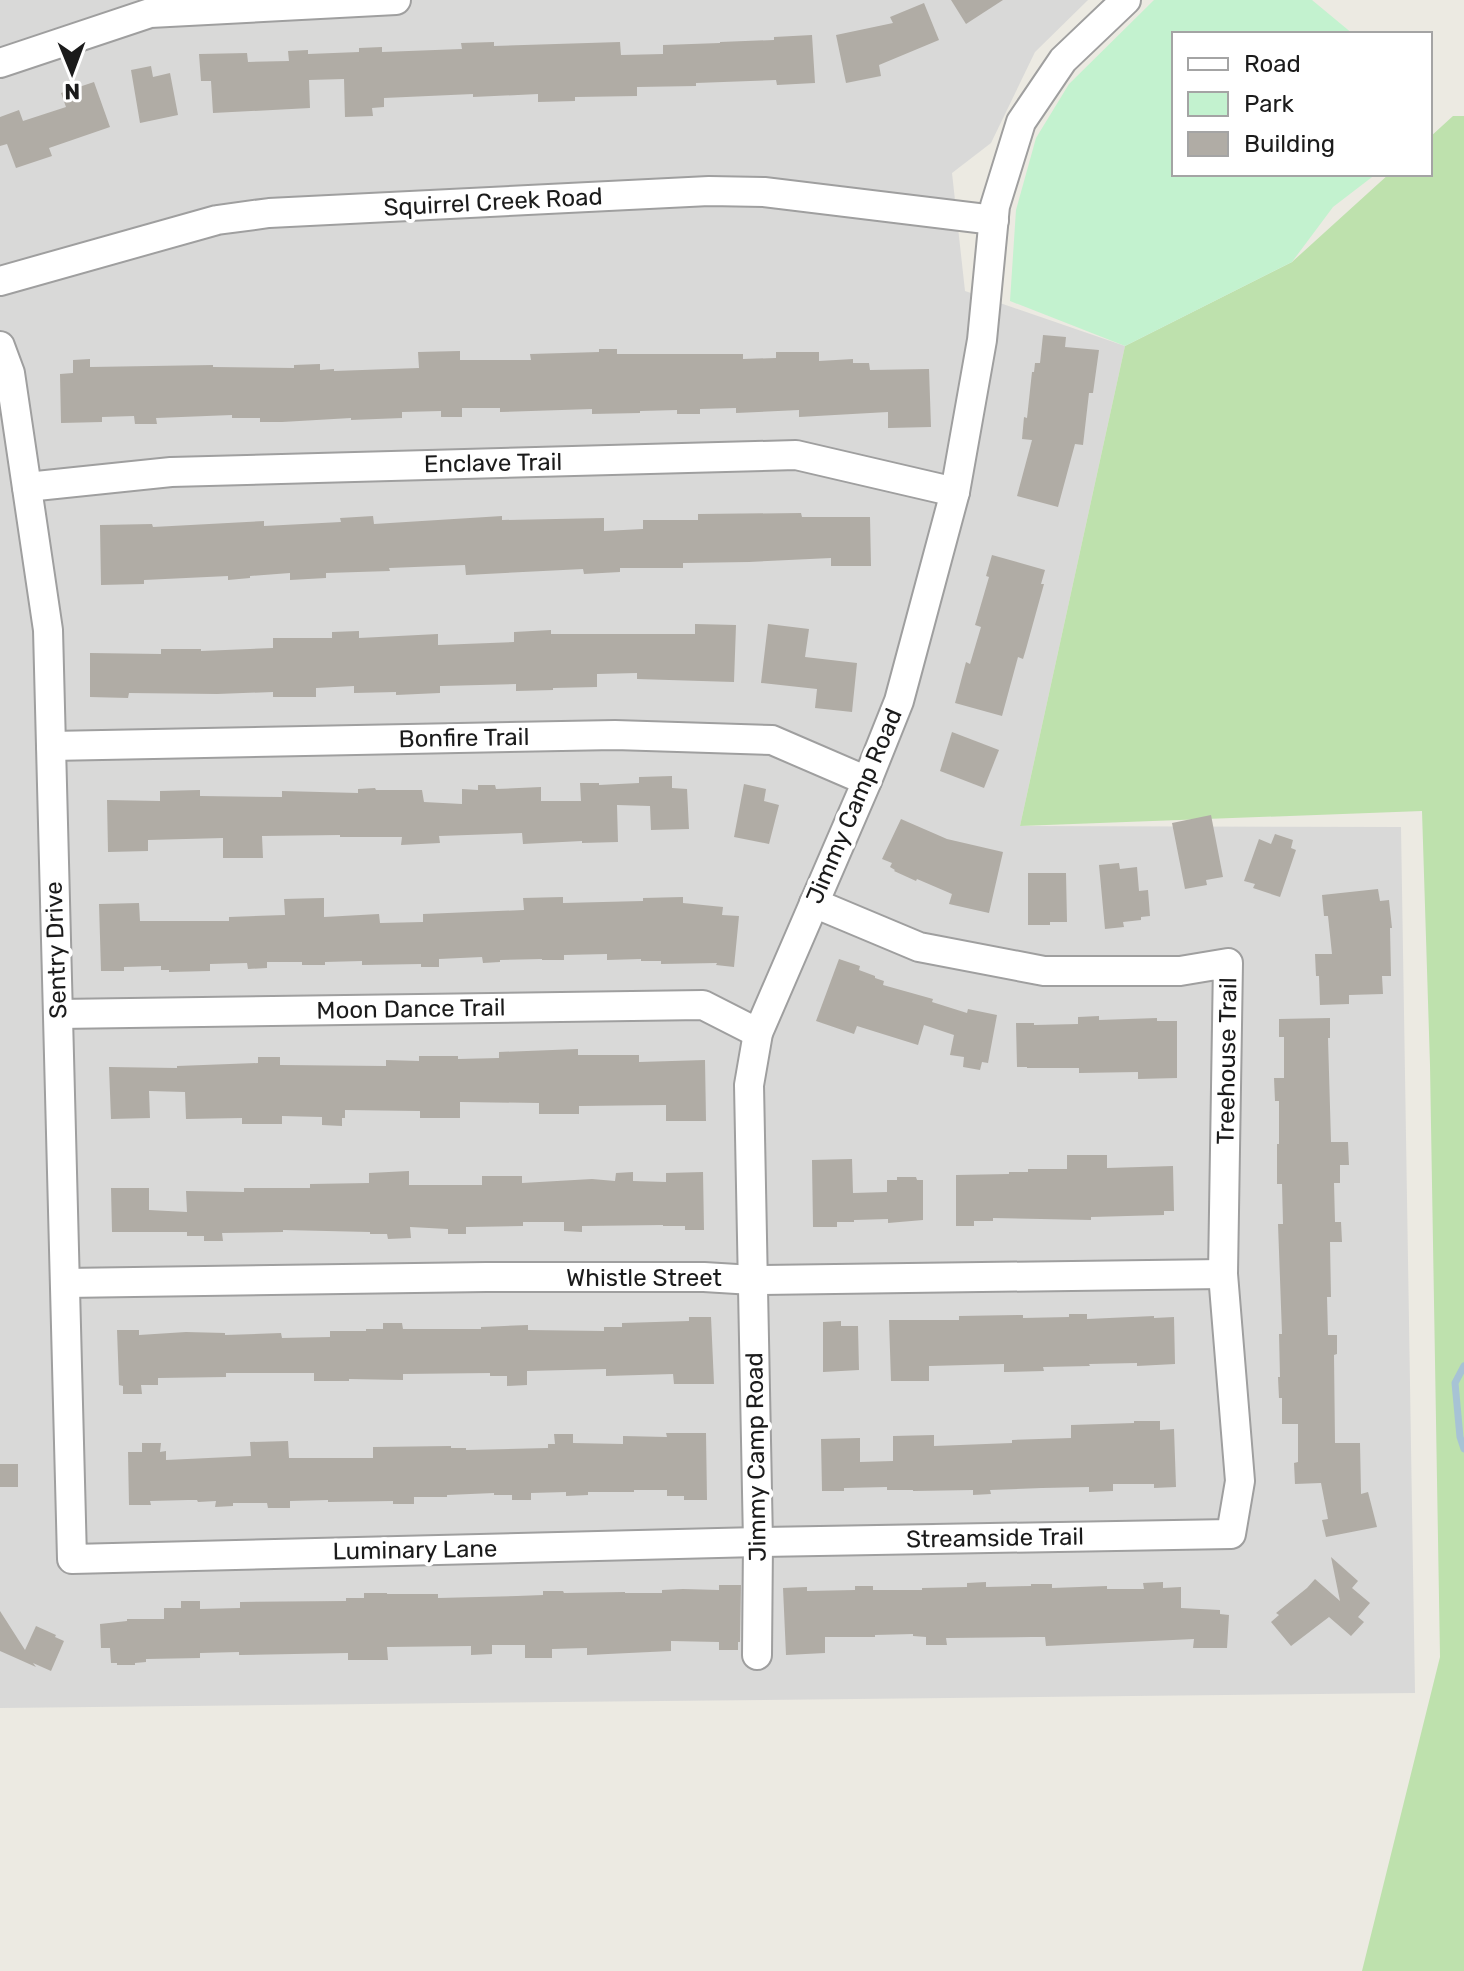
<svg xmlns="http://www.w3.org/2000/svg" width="1464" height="1971" font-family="Rubik,sans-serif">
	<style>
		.residential { fill: #d9d9d8 }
		.grass { fill: #bee1ad }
		.park { fill: #c3f2cf }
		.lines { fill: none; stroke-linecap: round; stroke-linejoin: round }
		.stream { stroke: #a7c3d5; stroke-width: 7 }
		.building { fill: #b0aca5 }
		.minor-casing { stroke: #9f9f9f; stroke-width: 32 }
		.minor { stroke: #fff; stroke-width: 28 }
		.labels { text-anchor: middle; stroke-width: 8; stroke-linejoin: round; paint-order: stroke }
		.street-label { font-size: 24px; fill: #1b1b1b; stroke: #fff }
	</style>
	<rect width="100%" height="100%" fill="#eceae2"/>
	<polygon class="residential" points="0,0 1088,0 1035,52 991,143 952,173 965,291 1125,346 1020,826 1401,827 1415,1693 0,1708"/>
	<polygon class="grass" points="1453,116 1464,116 1464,1971 1362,1971 1440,1657 1430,1065 1422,811 1020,826 1125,346 1292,262 1389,174 1430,174 1430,137"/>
	<polygon class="park" points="1154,0 1312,0 1353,34 1174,34 1174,174 1376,174 1333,207 1292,262 1125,346 1010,301 1016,210 1036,138 1069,84"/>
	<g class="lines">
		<polyline class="stream" points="1464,1366 1455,1383 1460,1437 1464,1449"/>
	</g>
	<g class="building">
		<polygon points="951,0 1003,0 966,24"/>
		<polygon points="924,3 939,40 879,65 881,76 846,83 836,35 893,23 890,17"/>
		<polygon points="812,35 815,83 777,85 776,80 696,83 696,86 637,87 637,96 575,97 575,101 538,102 538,94 473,97 473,94 384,98 384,107 372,108 373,116 345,117 344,79 309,80 310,108 213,113 211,81 201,81 199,54 247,53 248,62 289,61 288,51 308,50 308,54 359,52 359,48 382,47 382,52 462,49 461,43 494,42 494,46 620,42 621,55 663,54 663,45 720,43 720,42 774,40 774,37"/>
		<polygon points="151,66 153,77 170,73 178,115 140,123 131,70"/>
		<polygon points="94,82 110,127 49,148 52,156 16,168 7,144 0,146 0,117 19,110 23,121 66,107 61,93"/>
		<polygon points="1043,335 1066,337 1065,347 1099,350 1093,393 1089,393 1083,445 1075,444 1058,507 1017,496 1032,440 1022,439 1024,417 1027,418 1032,372 1034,372 1035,363 1040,363"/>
		<polygon points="599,349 617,349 617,354 743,354 743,359 776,358 776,352 819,352 819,361 853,359 853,363 869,363 870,370 929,369 931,427 888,428 888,412 799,417 799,410 736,413 736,408 700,409 700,414 677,414 677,410 640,411 640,413 592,414 592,409 500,412 500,408 462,408 462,417 441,417 441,411 402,412 402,418 351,420 351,418 282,422 260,422 260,418 232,418 232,415 156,418 157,424 135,424 134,416 102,417 102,422 61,423 60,374 73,373 73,360 90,359 90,367 213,365 213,367 294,368 294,365 320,364 320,370 334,369 334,371 419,368 418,352 460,351 460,360 531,360 530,354 599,352"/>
		<polygon points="801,513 802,517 870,517 871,566 831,566 831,558 749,562 683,563 683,568 620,568 620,572 584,574 583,569 466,575 465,565 389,568 390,571 326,573 326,578 290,580 290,573 250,576 250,578 228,580 228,576 144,580 144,584 101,585 100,525 152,524 153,527 264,521 264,526 341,522 340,518 373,516 374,524 502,516 502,520 604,518 604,531 643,529 643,520 698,520 698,514"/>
		<polygon points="992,555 1045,570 1041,584 1044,584 1026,649 1023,659 1018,657 1002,716 955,703 966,662 970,664 981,627 975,625 989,577 986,576"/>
		<polygon points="695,624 736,625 734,682 637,679 637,673 597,674 597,687 553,688 553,690 516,691 516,684 440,686 440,693 396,695 396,692 354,693 354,686 316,688 316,697 273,697 273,692 217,694 129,693 128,698 90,697 90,653 161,654 161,649 201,649 201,651 273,648 273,638 332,638 332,632 359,631 359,638 438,634 438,645 514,642 514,632 551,630 551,634 695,634"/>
		<polygon points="768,624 809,629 805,657 857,663 852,712 815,708 817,689 761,683"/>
		<polygon points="952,732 999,750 984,788 940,771"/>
		<polygon points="672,776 672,788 687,789 689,829 651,830 650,806 617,805 618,842 582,843 582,841 523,844 522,833 439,836 440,843 401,845 402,837 340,837 340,835 262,836 263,858 223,858 223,838 148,840 148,851 108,852 107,800 160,801 160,791 200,790 200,796 282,797 282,791 358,793 358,789 375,788 376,790 422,790 424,802 462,804 462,789 478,790 478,785 495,785 496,789 541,787 541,801 581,801 580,783 599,783 599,785 639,783 639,777"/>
		<polygon points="744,784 766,789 764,801 779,805 769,844 734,837"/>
		<polygon points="1211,815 1223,877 1206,880 1207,885 1185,889 1172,823"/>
		<polygon points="901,819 947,839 1003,852 989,913 949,904 952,894 917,879 916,881 894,871 895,870 890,867 892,863 882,859"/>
		<polygon points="1275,834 1293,840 1291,848 1296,850 1280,897 1253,888 1255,884 1244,881 1259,839 1271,844"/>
		<polygon points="1119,863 1120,869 1137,867 1139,891 1148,890 1150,916 1141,917 1141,920 1123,922 1124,927 1105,929 1099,865"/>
		<polygon points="1028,873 1066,873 1067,922 1050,922 1050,925 1028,925"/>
		<polygon points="1378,889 1380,901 1389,900 1392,928 1390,928 1391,976 1382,976 1383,994 1349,995 1349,1004 1320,1005 1319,976 1316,976 1315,954 1332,954 1328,916 1324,916 1322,895"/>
		<polygon points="563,897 563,903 643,901 643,898 683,897 683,903 723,907 722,915 739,916 734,967 716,965 717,963 661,964 661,961 641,961 641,959 607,960 607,954 564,955 564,960 542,960 542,959 500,960 500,962 483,963 482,957 439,959 439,967 421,967 421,964 362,965 362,961 325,962 325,965 302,965 302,962 267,962 267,968 248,969 247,963 210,964 210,971 169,972 169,970 161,970 161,966 124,967 124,971 101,971 99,904 139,903 140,921 229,921 229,917 285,915 284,899 324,898 324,917 379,914 380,923 423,922 423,914 524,910 523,898"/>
		<polygon points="839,959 860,966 859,970 875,976 875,978 884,981 883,985 933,999 932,1002 967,1013 968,1009 997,1015 988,1063 982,1062 980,1070 963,1067 964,1057 950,1055 954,1035 924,1025 918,1045 857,1026 854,1034 816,1021"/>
		<polygon points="1099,1016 1099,1020 1157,1018 1157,1021 1177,1021 1177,1078 1138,1079 1138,1072 1079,1073 1079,1068 1027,1068 1027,1067 1017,1067 1016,1023 1034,1023 1034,1025 1078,1024 1078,1017"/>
		<polygon points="1330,1018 1330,1038 1328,1038 1331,1142 1348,1142 1349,1165 1340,1165 1340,1183 1334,1183 1335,1222 1341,1222 1342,1242 1330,1242 1331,1297 1327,1297 1328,1335 1337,1335 1337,1354 1334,1355 1335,1443 1360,1443 1361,1494 1368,1492 1377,1527 1326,1537 1322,1520 1328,1519 1321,1483 1295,1484 1294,1463 1298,1462 1298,1424 1282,1424 1282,1398 1279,1398 1278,1377 1280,1377 1279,1334 1282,1334 1278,1224 1283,1224 1282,1184 1277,1184 1277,1144 1279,1144 1279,1101 1275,1101 1274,1078 1284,1078 1284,1037 1279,1037 1279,1019"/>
		<polygon points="578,1049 578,1055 639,1055 639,1062 705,1060 706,1121 666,1121 666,1105 579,1106 579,1114 539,1114 539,1103 460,1102 460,1118 420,1118 420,1111 345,1110 345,1118 342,1118 342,1126 322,1125 322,1117 282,1116 282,1124 242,1124 242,1118 186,1119 185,1092 149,1091 150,1118 111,1119 109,1067 177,1068 177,1066 258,1063 258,1057 280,1057 280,1065 386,1066 386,1060 419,1061 419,1056 458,1056 458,1059 499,1058 499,1052"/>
		<polygon points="1067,1155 1107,1155 1107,1168 1173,1166 1174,1211 1164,1211 1164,1215 1091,1217 1091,1220 993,1218 993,1221 974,1221 974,1226 956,1226 956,1175 1009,1174 1009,1172 1028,1172 1028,1169 1067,1169"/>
		<polygon points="852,1159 853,1193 887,1192 887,1180 897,1180 897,1177 916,1177 917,1180 923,1180 923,1220 888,1223 888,1219 854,1220 854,1222 837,1222 837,1227 813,1227 812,1160"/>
		<polygon points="409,1171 409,1185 482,1185 482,1176 522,1176 522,1183 592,1179 615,1181 616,1173 633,1172 633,1181 666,1182 666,1173 703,1172 704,1230 685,1230 685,1226 663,1226 663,1225 582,1226 582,1232 564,1231 564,1222 523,1222 523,1226 466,1227 466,1234 448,1234 448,1229 410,1227 411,1238 388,1239 387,1234 370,1234 370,1232 283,1230 283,1232 222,1233 223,1241 204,1241 204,1236 187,1236 187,1232 112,1232 111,1188 149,1188 149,1210 187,1212 186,1191 244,1192 244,1188 310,1188 310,1184 369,1183 369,1173"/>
		<polygon points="1069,1314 1087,1314 1087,1319 1154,1316 1154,1318 1174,1317 1175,1364 1137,1366 1137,1363 1089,1364 1090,1366 1043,1367 1044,1371 1004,1372 1004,1364 929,1366 929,1381 891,1381 889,1320 959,1320 959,1316 1023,1315 1023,1318 1069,1317"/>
		<polygon points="689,1317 711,1317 714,1384 674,1384 673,1374 606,1376 606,1369 527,1371 527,1385 507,1386 507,1376 490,1376 490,1373 403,1374 403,1380 349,1379 349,1381 314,1381 314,1373 226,1373 226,1377 158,1378 158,1385 141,1385 142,1394 123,1394 123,1386 119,1385 117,1330 139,1330 139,1335 186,1332 225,1333 225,1335 281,1333 282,1338 330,1337 330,1331 366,1331 366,1329 383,1329 383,1323 402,1323 403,1329 481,1329 481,1327 528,1325 528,1330 604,1331 604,1327 622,1327 622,1323 689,1321"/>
		<polygon points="841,1321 841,1326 858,1326 859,1370 823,1372 823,1322"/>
		<polygon points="1134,1421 1160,1421 1160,1430 1174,1429 1176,1487 1154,1488 1154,1484 1113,1484 1113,1491 1089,1492 1089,1487 1042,1488 990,1490 991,1494 973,1495 973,1490 913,1491 913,1490 887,1490 887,1487 844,1488 844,1491 822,1491 821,1439 860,1438 860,1462 893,1461 893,1436 934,1435 934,1446 1012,1443 1012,1440 1071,1438 1071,1425 1134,1423"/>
		<polygon points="666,1433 706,1433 707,1500 684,1500 684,1496 667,1496 667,1490 634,1490 634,1492 588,1492 588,1495 566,1496 566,1492 531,1493 531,1500 512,1500 512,1495 494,1495 494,1493 447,1495 447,1497 414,1497 414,1504 393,1504 393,1501 328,1502 328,1500 290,1501 290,1508 268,1508 267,1503 233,1503 233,1506 215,1507 216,1501 198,1502 197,1500 188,1500 150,1501 151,1505 129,1505 128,1452 142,1452 142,1443 161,1443 160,1452 166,1451 166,1460 251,1456 250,1442 288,1441 289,1458 373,1458 373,1447 451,1446 451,1448 466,1448 466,1450 548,1448 548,1444 555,1444 554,1434 573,1434 573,1443 623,1444 623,1436 667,1437"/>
		<rect x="0" y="1464" width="18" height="23"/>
		<polygon points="1331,1557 1358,1581 1352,1588 1370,1603 1358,1617 1364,1622 1351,1636 1329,1617 1291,1646 1271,1622 1279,1615 1276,1613 1307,1588 1315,1579 1340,1601"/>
		<polygon points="986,1582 986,1587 1031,1586 1031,1584 1052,1584 1052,1588 1107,1586 1107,1589 1144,1589 1143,1583 1163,1582 1163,1588 1181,1587 1181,1608 1220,1610 1220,1614 1229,1615 1227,1648 1193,1648 1194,1639 1046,1646 1045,1637 1032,1637 946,1638 947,1645 926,1645 926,1637 913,1636 913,1634 875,1635 875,1637 825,1637 825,1653 786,1655 783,1588 807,1587 807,1591 855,1590 855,1586 873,1586 873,1590 922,1590 922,1588 967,1587 967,1583"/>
		<polygon points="719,1585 741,1585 740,1642 738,1642 738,1650 719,1650 719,1642 671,1641 671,1651 587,1655 587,1648 552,1649 552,1658 525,1658 525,1645 492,1645 492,1654 471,1655 471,1646 387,1647 388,1660 348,1660 348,1653 239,1655 239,1652 200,1653 200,1658 146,1659 146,1662 135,1663 135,1665 117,1665 117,1663 111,1663 110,1648 101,1648 100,1624 127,1621 127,1619 164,1619 164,1608 181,1608 181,1601 200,1601 200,1609 240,1608 240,1602 346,1601 346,1598 364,1598 364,1593 387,1593 387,1594 438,1594 438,1598 517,1596 543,1595 543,1591 563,1591 564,1593 625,1592 625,1593 662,1593 662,1590 683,1589 719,1590"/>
		<polygon points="0,1611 25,1650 36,1626 56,1635 55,1637 64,1641 51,1671 33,1663 36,1667 0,1651"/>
	</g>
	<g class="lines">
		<g class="minor-casing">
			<g id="minor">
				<polyline points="0,63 150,13 396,0"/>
				<polyline points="0,281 217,220 269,213 709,191 764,192 994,220"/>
				<polyline points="0,346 10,373 48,630 72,1559 758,1542 1231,1534 1240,1481 1223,1274 1228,963 1180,971 1044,971 919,947 814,903"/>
				<polyline points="27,487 171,472 796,455 955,492"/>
				<polyline points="51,746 615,735 772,740 867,781"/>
				<polyline points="58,1014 703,1005 758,1033"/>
				<polyline points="65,1283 486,1277 704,1277 753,1280 1223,1274"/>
				<polyline points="757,1655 758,1542 749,1085 758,1033 867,781 899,701 955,492 982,340 995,206 1021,122 1063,60 1126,0"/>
			</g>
		</g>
		<use href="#minor" class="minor"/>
	</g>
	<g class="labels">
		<g class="street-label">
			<text transform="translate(493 202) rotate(-3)" y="8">Squirrel Creek Road</text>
			<text transform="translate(493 463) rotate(-1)" y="8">Enclave Trail</text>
			<text transform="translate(464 738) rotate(-1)" y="8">Bonfire Trail</text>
			<text transform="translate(854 806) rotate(-67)" y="8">Jimmy Camp Road</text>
			<text transform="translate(56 950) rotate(-92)" y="8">Sentry Drive</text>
			<text transform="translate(411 1009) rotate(-1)" y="8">Moon Dance Trail</text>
			<text transform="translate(1227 1061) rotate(-89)" y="8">Treehouse Trail</text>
			<text x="644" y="1286">Whistle Street</text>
			<text transform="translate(756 1457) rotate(-91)" y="8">Jimmy Camp Road</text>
			<text transform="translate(995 1538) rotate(-1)" y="8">Streamside Trail</text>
			<text transform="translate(415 1550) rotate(-1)" y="8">Luminary Lane</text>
		</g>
	</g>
	<rect x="1172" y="32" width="260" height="144" fill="#ffffff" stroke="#a4a4a4" stroke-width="2"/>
	<rect x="1188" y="58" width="40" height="12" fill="#ffffff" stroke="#a4a4a4" stroke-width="2"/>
	<text x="1244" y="72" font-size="24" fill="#1b1b1b">Road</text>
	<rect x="1188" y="92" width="40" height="24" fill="#c3f2cf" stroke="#a4a4a4" stroke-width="2"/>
	<text x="1244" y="112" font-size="24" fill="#1b1b1b">Park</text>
	<rect x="1188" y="132" width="40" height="24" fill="#b0aca5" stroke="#a4a4a4" stroke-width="2"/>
	<text x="1244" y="152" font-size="24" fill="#1b1b1b">Building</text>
	<g transform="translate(72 72) rotate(179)" stroke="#ffffff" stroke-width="6" paint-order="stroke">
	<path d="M0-6L14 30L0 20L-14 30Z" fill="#1b1b1b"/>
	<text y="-12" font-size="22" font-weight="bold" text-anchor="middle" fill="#1b1b1b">N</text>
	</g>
</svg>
